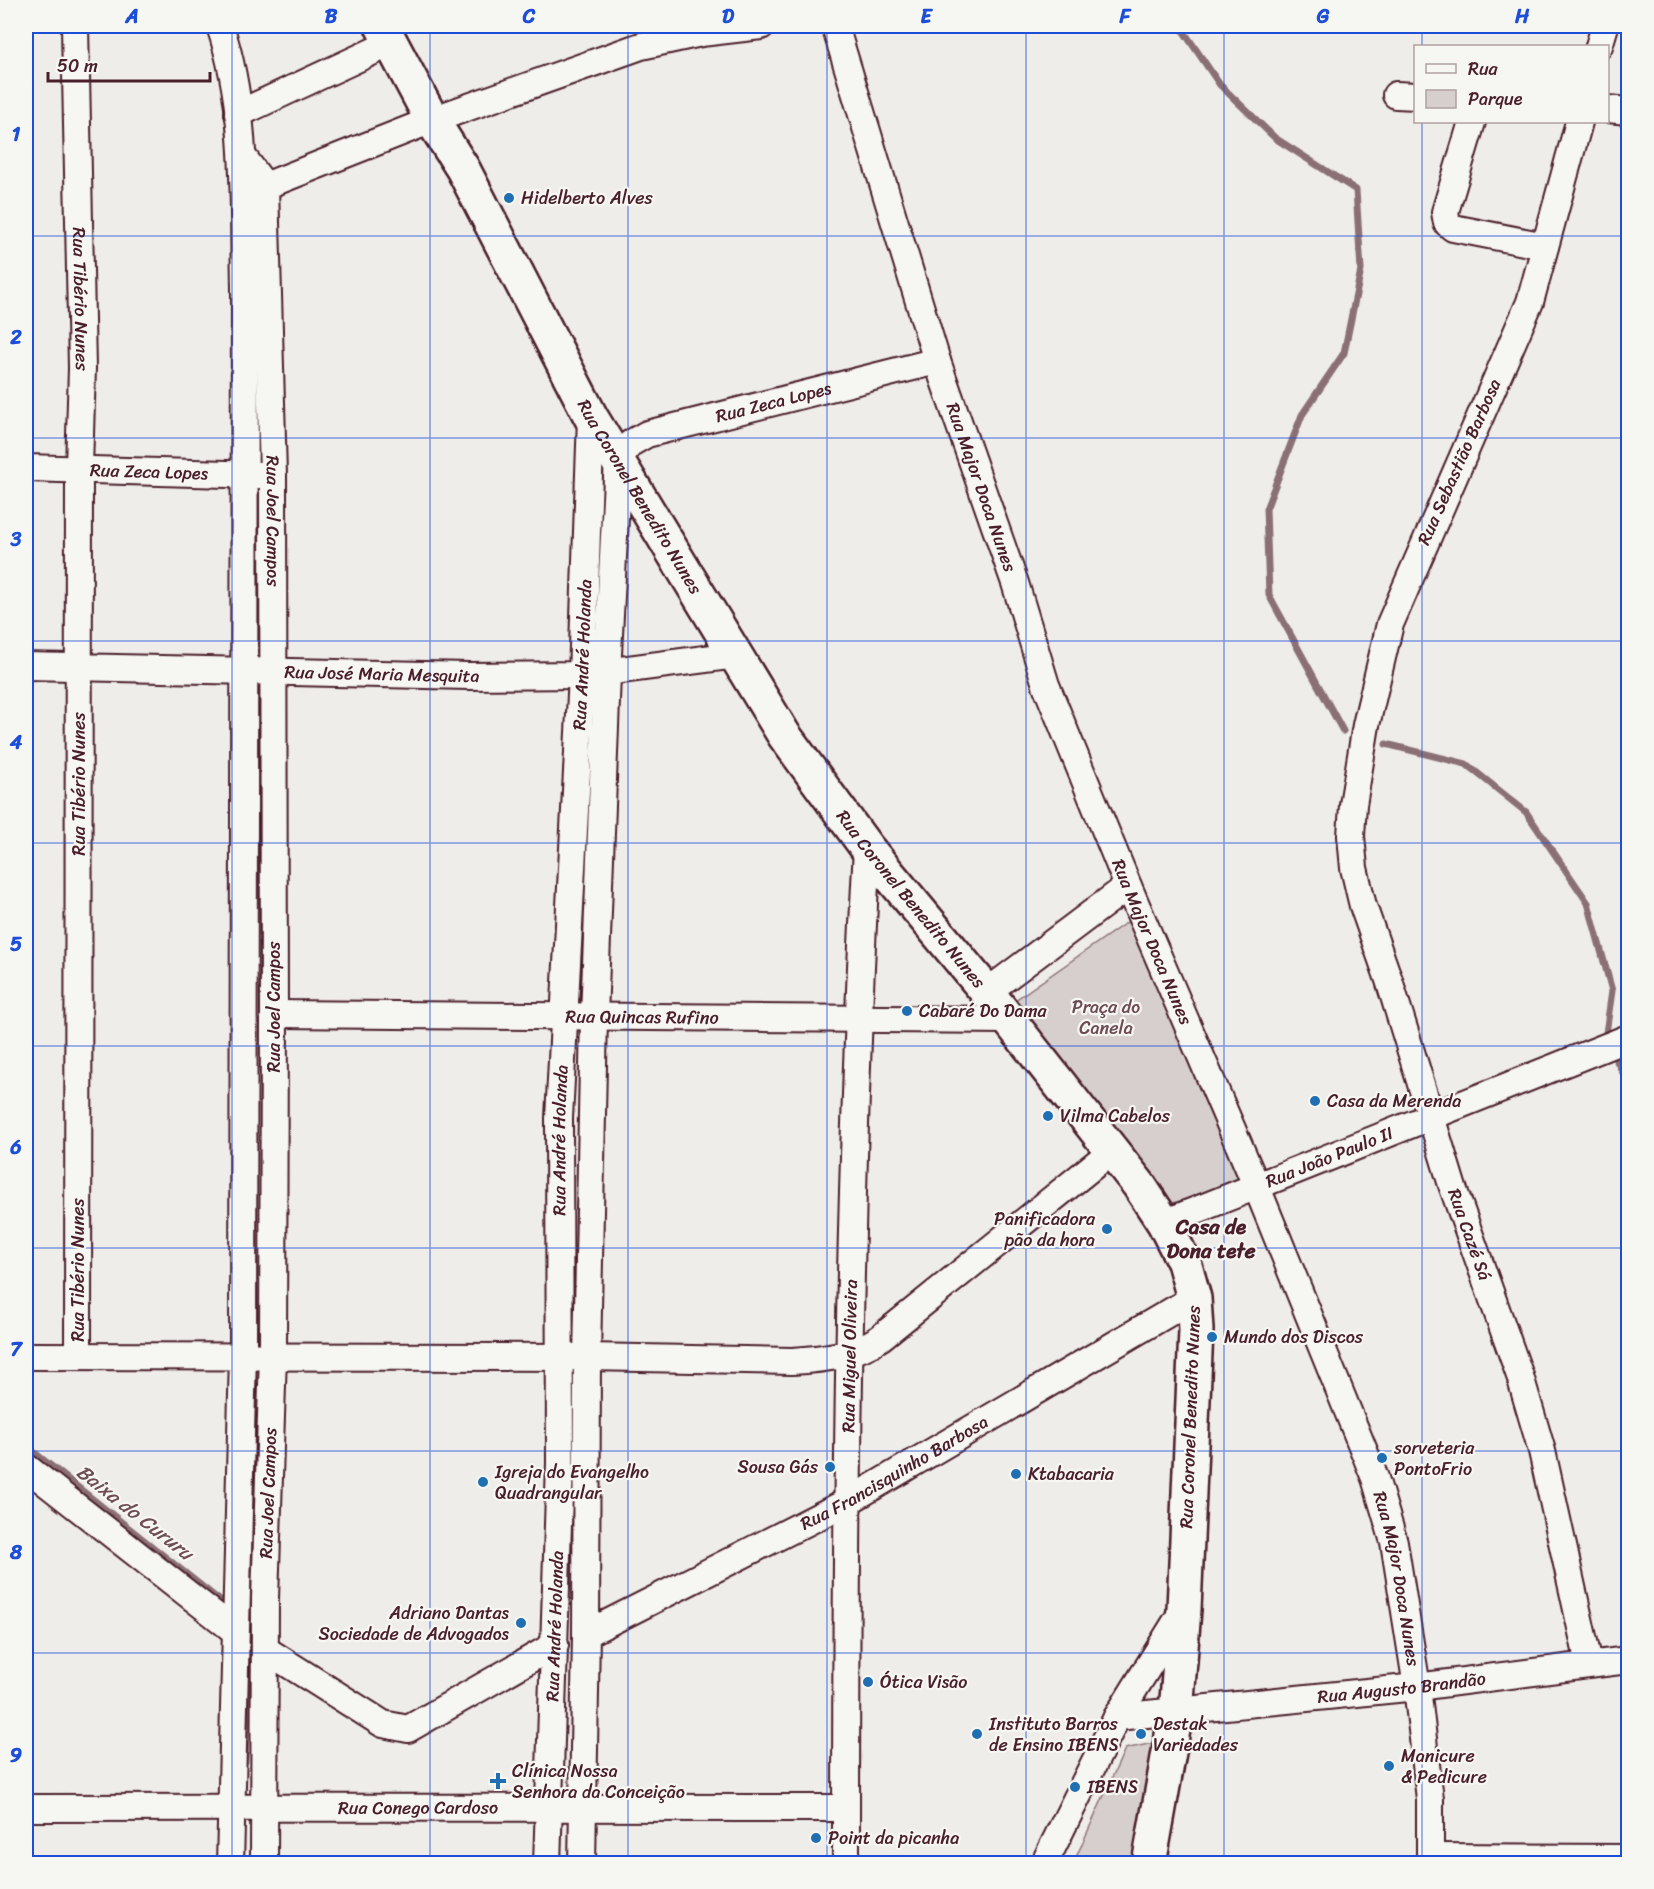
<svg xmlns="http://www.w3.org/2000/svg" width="1654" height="1889" font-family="Sriracha,sans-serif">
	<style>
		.green { fill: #d7cfce; stroke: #90777c; stroke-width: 1.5 }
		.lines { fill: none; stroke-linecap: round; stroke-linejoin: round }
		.stream { stroke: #8a6f74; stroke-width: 7 }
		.street-casing { stroke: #4a1f2b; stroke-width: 30 }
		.secondary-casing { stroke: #4a1f2b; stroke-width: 38 }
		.street { stroke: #f6f6f2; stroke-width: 26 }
		.secondary { stroke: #f6f6f2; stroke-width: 33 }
		.grid { fill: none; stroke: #1d4ed8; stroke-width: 1.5; stroke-opacity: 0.55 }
		.poi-dot { fill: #1f6fb2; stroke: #f6f6f2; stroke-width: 2 }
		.labels { text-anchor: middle; stroke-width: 4.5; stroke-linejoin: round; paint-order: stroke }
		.poi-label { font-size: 18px; fill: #4a1f2b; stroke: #f6f6f2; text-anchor: start }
		.street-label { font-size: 18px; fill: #4a1f2b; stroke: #f6f6f2 }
		.park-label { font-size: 18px; fill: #6d4b54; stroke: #f6f6f2 }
		.water-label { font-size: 20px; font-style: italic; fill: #6f4e56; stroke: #f6f6f2 }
		.quarter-label { font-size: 21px; font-weight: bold; fill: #4a1f2b; stroke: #f6f6f2 }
		.neatline { fill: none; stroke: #1d4ed8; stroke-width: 2 }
		.grid-label { font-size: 20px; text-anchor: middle; font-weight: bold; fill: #1d4ed8 }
	</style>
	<rect width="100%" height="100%" fill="#efedea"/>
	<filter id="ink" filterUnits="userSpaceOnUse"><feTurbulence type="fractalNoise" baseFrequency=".0167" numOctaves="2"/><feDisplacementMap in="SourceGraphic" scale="12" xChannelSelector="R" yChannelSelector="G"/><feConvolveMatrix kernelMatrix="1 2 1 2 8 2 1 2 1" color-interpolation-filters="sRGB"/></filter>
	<g filter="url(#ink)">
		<g class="green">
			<polygon points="1133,918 1247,1180 1173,1203 1011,1003"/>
			<polygon points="1173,1739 1142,1863 1073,1864 1125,1749"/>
		</g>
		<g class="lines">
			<g class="stream">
				<polyline points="1180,26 1220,85 1275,138 1356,190 1361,270 1344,353 1302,415 1266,509 1269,595 1343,731"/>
				<polyline points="1386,744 1466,764 1526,812 1588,903 1612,991 1605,1040"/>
				<polyline points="1611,1050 1628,1082"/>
				<polyline points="26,1446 224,1604"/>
				<polyline points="245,1761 250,1641 248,1622"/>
			</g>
			<g class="street-casing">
				<g id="street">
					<path id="s1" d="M 75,26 L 82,368 L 79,468 L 78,1355"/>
					<path d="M 220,26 C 248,109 243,200 245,287 L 243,1355 L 230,1864"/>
					<path id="s2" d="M 835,26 L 937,361 L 1015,583 L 1046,685 L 1128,886 L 1256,1185 L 1375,1478 L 1394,1542 L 1417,1687 L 1430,1799 L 1430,1864"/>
					<polyline points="1599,46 1605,26"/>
					<polyline points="1396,95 1416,96"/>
					<polyline points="1608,109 1628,111"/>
					<polyline points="238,114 391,43"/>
					<polyline points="1472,122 1445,212 1447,223 1453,228 1545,246"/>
					<path id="s3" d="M 1579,122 L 1530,302 L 1390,624 L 1366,725 L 1353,805 L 1351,836 L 1354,868 L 1363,906 L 1389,980 L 1452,1185 L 1520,1376 L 1542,1451 L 1589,1664"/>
					<path id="s4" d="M 244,158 L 265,186 L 273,475 L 274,1014 L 273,1355 L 265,1599 L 264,1864"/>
					<polyline points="249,189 265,186 432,120 641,46 701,33 761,26"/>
					<path id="s5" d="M 26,468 L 260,475"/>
					<path id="s6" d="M 26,666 L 469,676 L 582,675 L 736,655"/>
					<polyline points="987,992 1128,886"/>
					<path id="s7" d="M 274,1014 L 1009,1020"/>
					<path id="s8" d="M 1164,1223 L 1628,1038"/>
					<path d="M 26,1356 L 587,1357 L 792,1361 C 824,1359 854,1356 880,1338 L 1113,1150"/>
					<polyline points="26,1467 235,1631"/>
					<path id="s9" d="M 586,1634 L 847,1502 L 1194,1298"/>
					<polyline points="266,1650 383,1724 408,1729 555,1645"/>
					<path id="s10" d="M 1117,1717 L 1417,1687 L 1628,1660"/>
					<path id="s11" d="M 26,1808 C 299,1809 573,1806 846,1808"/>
					<polyline points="1431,1857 1628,1858"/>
					<path id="s12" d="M 547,1864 L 560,1463 L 559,1118 L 582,675 L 591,417"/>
					<path id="s13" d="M 582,1864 L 586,1634 L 587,1357 L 594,1017 L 607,674 L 618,459 L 631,443 L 647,434 L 937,361"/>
					<path id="s14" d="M 846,1864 C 846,1525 848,1186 867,848"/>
					<polyline points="1044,1864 1117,1717 1184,1609"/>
				</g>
			</g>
			<g class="secondary-casing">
				<g id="secondary">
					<path id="s15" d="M 382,26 L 432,120 L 463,169 L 591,417 L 784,735 L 867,848 L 987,992 L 1139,1185 L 1164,1223 L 1184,1262 L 1194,1298 L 1196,1330 L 1184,1609 L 1176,1713 L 1149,1864"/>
				</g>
			</g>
			<use href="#street" class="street"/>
			<use href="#secondary" class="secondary"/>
		</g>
	</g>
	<path class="grid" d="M 232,26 L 232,1864M 430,26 L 430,1864M 628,26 L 628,1864M 827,26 L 827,1864M 1026,26 L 1026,1864M 1224,26 L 1224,1864M 1422,26 L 1422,46M 1422,122 L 1422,1864M 26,236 L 1628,236M 26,438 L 1628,438M 26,641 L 1628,641M 26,843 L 1628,843M 26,1046 L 1628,1046M 26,1248 L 1628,1248M 26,1451 L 1628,1451M 26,1653 L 1628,1653"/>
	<g class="poi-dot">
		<circle cx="509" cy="198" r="6"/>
		<circle cx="907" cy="1011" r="6"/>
		<circle cx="1315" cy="1101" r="6"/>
		<circle cx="1048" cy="1116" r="6"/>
		<circle cx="1107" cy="1229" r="6"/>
		<circle cx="1212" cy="1337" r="6"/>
		<circle cx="1382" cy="1458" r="6"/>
		<circle cx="830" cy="1467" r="6"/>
		<circle cx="1016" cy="1474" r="6"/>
		<circle cx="483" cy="1482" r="6"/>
		<circle cx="521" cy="1623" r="6"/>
		<circle cx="868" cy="1682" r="6"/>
		<circle cx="977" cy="1734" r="6"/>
		<circle cx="1141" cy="1734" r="6"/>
		<circle cx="1389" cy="1766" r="6"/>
		<path d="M495 1772h6v6h6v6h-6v6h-6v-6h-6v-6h6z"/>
		<circle cx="1075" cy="1787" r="6"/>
		<circle cx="816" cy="1838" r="6"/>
	</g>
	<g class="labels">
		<g class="poi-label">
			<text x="521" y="204">Hidelberto Alves</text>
			<text x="919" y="1017">Cabaré Do Dama</text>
			<text x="1327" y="1107">Casa da Merenda</text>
			<text x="1060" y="1122">Vilma Cabelos</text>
			<text x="1095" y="1225" text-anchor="end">Panificadora<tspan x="1095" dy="21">pão da hora</tspan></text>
			<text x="1224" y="1343">Mundo dos Discos</text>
			<text x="1394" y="1454">sorveteria<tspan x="1394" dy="21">PontoFrio</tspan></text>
			<text x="818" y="1473" text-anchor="end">Sousa Gás</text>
			<text x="495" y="1478">Igreja do Evangelho<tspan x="495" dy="21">Quadrangular</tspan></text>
			<text x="1028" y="1480">Ktabacaria</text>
			<text x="509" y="1619" text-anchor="end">Adriano Dantas<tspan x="509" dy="21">Sociedade de Advogados</tspan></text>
			<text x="880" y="1688">Ótica Visão</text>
			<text x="989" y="1730">Instituto Barros<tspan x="989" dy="21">de Ensino IBENS</tspan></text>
			<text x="1153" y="1730">Destak<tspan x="1153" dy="21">Variedades</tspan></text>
			<text x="1401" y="1762">Manicure<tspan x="1401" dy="21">&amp; Pedicure</tspan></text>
			<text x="512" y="1777">Clínica Nossa<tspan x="512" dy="21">Senhora da Conceição</tspan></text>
			<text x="1087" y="1793">IBENS</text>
			<text x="828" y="1844">Point da picanha</text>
		</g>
		<g class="street-label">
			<text dy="6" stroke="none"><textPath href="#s1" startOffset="273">Rua Tibério Nunes</textPath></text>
			<text dy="6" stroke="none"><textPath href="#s13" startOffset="1575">Rua Zeca Lopes</textPath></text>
			<text transform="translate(1459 462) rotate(-66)" y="6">Rua Sebastião Barbosa</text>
			<text dy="6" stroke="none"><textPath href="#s5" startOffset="123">Rua Zeca Lopes</textPath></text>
			<text dy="6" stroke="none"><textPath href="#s2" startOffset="484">Rua Major Doca Nunes</textPath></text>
			<text dy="6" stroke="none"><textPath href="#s15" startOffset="537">Rua Coronel Benedito Nunes</textPath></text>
			<text dy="6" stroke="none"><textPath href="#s4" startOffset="370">Rua Joel Campos</textPath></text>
			<text dy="6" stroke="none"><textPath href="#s12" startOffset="1210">Rua André Holanda</textPath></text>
			<text dy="6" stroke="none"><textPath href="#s6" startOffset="356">Rua José Maria Mesquita</textPath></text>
			<text transform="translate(79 784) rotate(-90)" y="6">Rua Tibério Nunes</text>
			<text dy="6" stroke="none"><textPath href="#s15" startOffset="1023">Rua Coronel Benedito Nunes</textPath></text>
			<text dy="6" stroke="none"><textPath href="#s2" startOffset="970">Rua Major Doca Nunes</textPath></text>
			<text transform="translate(274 1007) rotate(-90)" y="6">Rua Joel Campos</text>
			<text dy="6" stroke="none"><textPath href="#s7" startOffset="368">Rua Quincas Rufino</textPath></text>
			<text dy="6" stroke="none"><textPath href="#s12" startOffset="724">Rua André Holanda</textPath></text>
			<text dy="6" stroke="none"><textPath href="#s8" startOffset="178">Rua João Paulo II</textPath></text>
			<text dy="6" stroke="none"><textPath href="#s3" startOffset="1170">Rua Cazé Sá</textPath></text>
			<text transform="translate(78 1270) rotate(-90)" y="6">Rua Tibério Nunes</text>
			<text dy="6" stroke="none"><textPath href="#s14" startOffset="508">Rua Miguel Oliveira</textPath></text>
			<text transform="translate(1190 1417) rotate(-88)" y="6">Rua Coronel Benedito Nunes</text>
			<text dy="6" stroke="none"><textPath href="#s9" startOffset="348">Rua Francisquinho Barbosa</textPath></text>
			<text transform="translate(268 1493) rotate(-88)" y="6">Rua Joel Campos</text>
			<text dy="6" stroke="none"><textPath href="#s2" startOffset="1654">Rua Major Doca Nunes</textPath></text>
			<text dy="6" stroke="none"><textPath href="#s12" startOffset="238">Rua André Holanda</textPath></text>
			<text dy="6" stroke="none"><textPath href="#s10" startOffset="286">Rua Augusto Brandão</textPath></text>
			<text dy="6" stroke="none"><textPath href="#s11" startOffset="392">Rua Conego Cardoso</textPath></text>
		</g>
		<g class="park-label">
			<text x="1106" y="1013">Praça do<tspan x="1106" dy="21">Canela</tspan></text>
		</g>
		<g class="water-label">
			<text transform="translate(135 1512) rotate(38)" y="7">Baixa do Cururu</text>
		</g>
		<g class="quarter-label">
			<text x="1211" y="1234">Casa de<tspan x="1211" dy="24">Dona tete</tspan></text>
		</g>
	</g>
	<rect width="1654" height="1889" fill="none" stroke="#f6f6f2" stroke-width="66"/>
	<rect x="1414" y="45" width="195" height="78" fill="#f6f6f2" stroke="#b1a0a2" stroke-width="1.5"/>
	<rect x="1426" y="64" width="30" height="9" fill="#f6f6f2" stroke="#b1a0a2" stroke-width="1.5"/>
	<text x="1468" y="75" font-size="18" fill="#4a1f2b">Rua</text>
	<rect x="1426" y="90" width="30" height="18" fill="#d7cfce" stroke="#b1a0a2" stroke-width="1.5"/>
	<text x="1468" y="105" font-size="18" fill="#4a1f2b">Parque</text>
	<path d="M48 72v9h162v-9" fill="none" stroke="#4a1f2b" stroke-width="3"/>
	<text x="57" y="72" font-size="18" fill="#4a1f2b" stroke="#f6f6f2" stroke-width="4.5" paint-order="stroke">50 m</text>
	<rect x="33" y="33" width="1588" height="1823" class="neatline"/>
	<g class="grid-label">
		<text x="132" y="23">A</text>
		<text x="331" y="23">B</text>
		<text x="529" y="23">C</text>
		<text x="728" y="23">D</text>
		<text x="926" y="23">E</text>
		<text x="1125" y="23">F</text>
		<text x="1323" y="23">G</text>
		<text x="1522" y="23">H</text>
		<text x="16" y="141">1</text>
		<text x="16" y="344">2</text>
		<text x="16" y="546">3</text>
		<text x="16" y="749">4</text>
		<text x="16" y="951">5</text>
		<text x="16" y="1154">6</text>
		<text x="16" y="1356">7</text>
		<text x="16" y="1559">8</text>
		<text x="16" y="1762">9</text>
	</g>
</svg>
